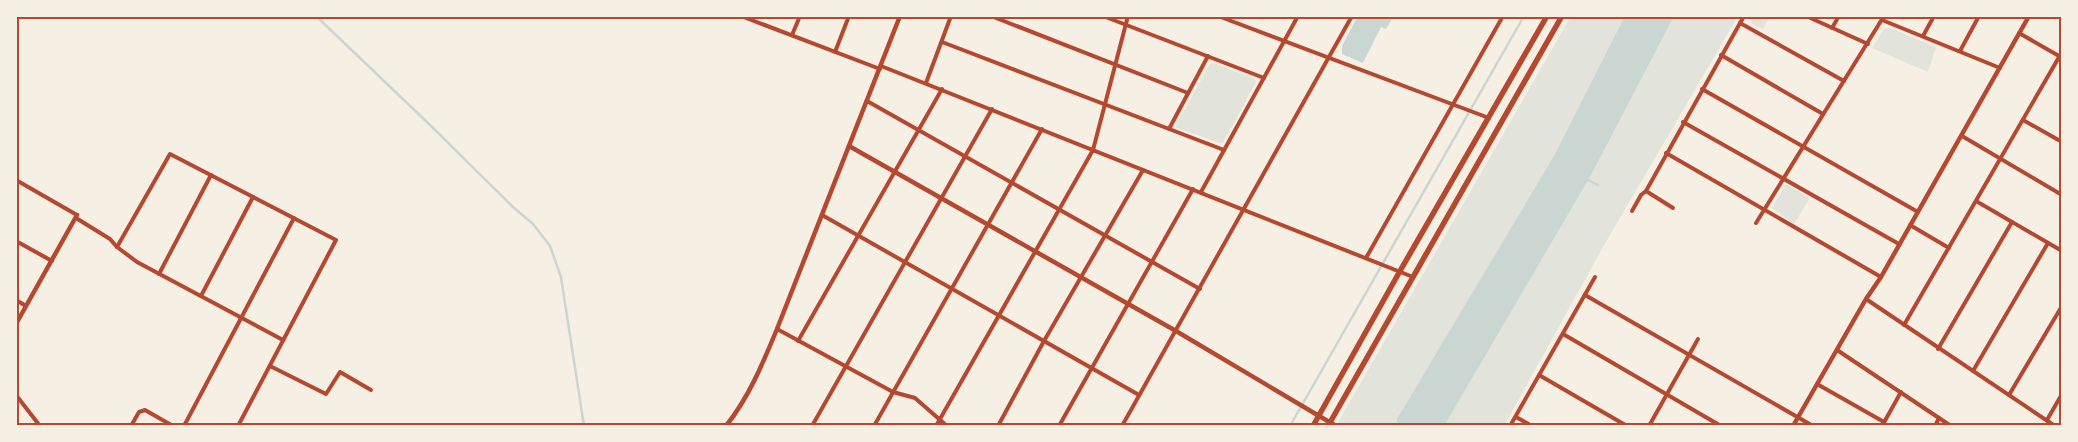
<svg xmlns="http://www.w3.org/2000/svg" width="2078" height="442" font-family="'Roboto Serif',serif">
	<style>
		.green { fill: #e2e4dc }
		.water { fill: #c9d6d2 }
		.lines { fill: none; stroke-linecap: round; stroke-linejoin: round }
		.stream { stroke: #c9d6d2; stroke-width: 2.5 }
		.minor { stroke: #b5482f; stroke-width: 4 }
		.tertiary { stroke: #b5482f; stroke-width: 4.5 }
		.primary { stroke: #b5482f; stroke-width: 5.5 }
		.neatline { fill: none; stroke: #b5482f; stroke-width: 2 }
	</style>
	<rect width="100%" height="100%" fill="#f6efe4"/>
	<g class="green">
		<polygon points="1571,16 1738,16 1603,247 1504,426 1336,426"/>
		<polygon points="1752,16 1770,16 1763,29 1751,23"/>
		<polygon points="1890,28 1936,47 1928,72 1872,48 1884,29"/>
		<polygon points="1213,63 1255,79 1256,82 1223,143 1220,143 1177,128 1176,125 1210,64"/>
		<polygon points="1786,184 1810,198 1794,224 1772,208"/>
	</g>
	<g class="water">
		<polygon points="1358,16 1394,16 1386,29 1381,27 1363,63 1342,54 1342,46"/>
		<polygon points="1625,16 1674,16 1591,175 1444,426 1398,426 1397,419 1554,156"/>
	</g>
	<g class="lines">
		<g class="stream">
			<polyline points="316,16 429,124 513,207 533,224 550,246 561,277 584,426"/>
			<polyline points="1586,179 1598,185"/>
			<polyline points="1290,426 1524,16"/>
		</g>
		<g class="minor">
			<polyline points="741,16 880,69"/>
			<polyline points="991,16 1188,93"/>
			<polyline points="1103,16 1264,78"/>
			<polyline points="1218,16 1489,118"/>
			<polyline points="1806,16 1868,44"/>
			<polyline points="1882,20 2000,68"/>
			<polyline points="1740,23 1844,81"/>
			<polyline points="1832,28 1839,16"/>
			<polyline points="2019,33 2059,56"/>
			<polyline points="792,35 800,16"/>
			<polyline points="1923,36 1934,16"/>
			<polyline points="942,42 1224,150"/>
			<polyline points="1960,51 1979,16"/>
			<polyline points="835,52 849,16"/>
			<polyline points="1721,55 1823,114"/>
			<polyline points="881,66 1413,277"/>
			<polyline points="926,83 951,16"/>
			<polyline points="1702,89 1918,212"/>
			<polyline points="867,101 1200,289"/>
			<polyline points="2023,120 2062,142"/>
			<polyline points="1683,122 1899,244"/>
			<polyline points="1169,129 1208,56"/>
			<polyline points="1962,136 2062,195"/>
			<polyline points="1666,153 1881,277"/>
			<polyline points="16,180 77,215"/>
			<polyline points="1201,192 1298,16"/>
			<polyline points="1976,201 2062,251"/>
			<polyline points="1673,208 1646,191 1744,16"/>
			<polyline points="1632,211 1641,195 1646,191"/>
			<polyline points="822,215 1139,395"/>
			<polyline points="76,218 110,239 117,247 137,262 283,340"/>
			<polyline points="1756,223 1884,16"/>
			<polyline points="1910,225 1949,248"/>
			<polyline points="16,241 52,261"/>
			<polyline points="117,247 170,154 336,240 238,426"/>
			<polyline points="1366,258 1503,16"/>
			<polyline points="159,274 211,175"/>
			<polyline points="1585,295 1813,426"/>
			<polyline points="201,296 253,197"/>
			<polyline points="1866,299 2055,426"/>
			<polyline points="16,300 26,306"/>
			<polyline points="1904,325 2062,52"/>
			<polyline points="777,329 893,392 915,398 947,426"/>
			<polyline points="1563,334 1721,426"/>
			<polyline points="798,341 942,89"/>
			<polyline points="1938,349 2012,222"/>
			<polyline points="1837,350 1951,426"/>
			<polyline points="270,366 326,394 340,372 371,390"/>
			<polyline points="1973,371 2048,243"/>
			<polyline points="1539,375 1627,426"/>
			<polyline points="1817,384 1884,422"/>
			<polyline points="16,395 40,426"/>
			<polyline points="2009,395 2062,306"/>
			<polyline points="1516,417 1532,426"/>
			<polyline points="2047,420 2062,394"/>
			<polyline points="131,426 139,412 145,410 173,426"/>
			<polyline points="184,426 294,218"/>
			<polyline points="812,426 992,109"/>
			<polyline points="874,426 1042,129"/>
			<polyline points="936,426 1093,150 1128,16"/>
			<polyline points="998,426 1044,341 1143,170"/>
			<polyline points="1059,426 1193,189"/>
			<polyline points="1122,426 1352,16"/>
			<polyline points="1510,426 1595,277"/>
			<polyline points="1649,426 1698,339"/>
			<polyline points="1882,426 1901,392"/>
			<polyline points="1935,426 1939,418"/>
		</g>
		<g class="tertiary">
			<polyline points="849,146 1176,331 1336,426"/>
			<polyline points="16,324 77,215"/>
			<path d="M 726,426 C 749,397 763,363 777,329 L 900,16"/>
			<polyline points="1793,426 1866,299 1881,277 2029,16"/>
		</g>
		<g class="primary">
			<polyline points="1313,426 1400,271 1547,16"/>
			<polyline points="1328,426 1562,16"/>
		</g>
	</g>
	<rect width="2078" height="442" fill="none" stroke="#f6efe4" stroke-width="35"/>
	<rect x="18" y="18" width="2042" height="406" class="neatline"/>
</svg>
